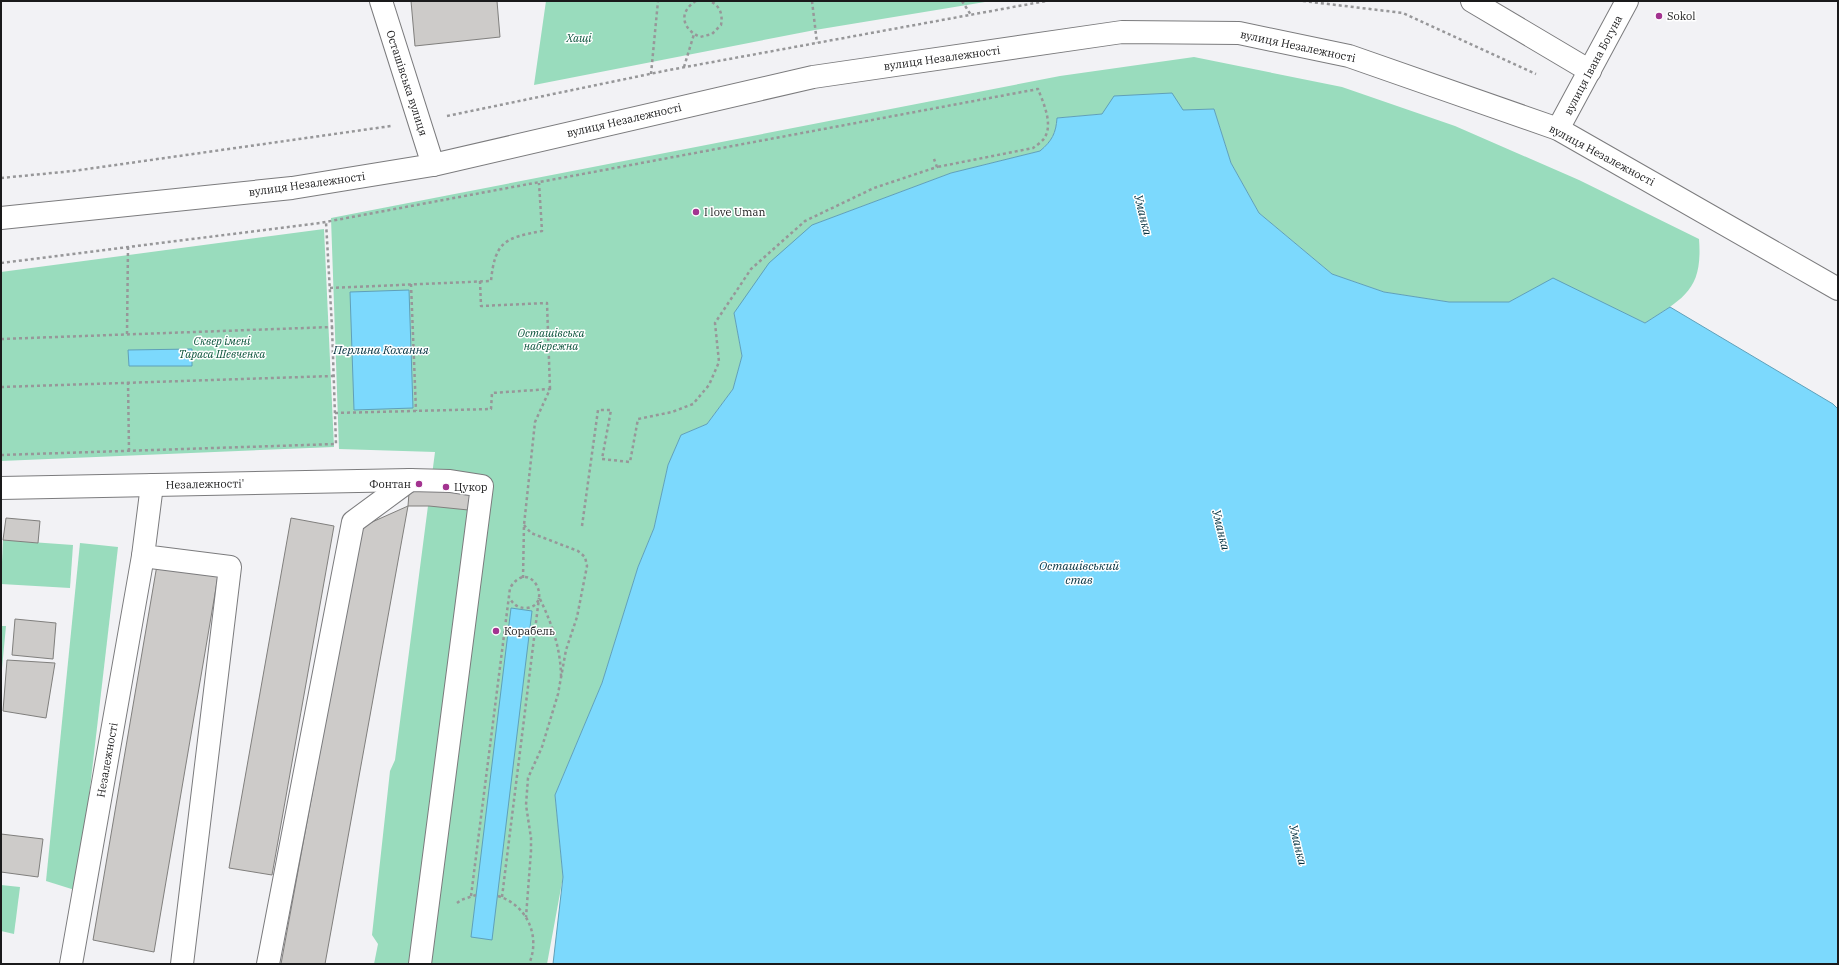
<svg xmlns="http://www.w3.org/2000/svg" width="1839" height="965" font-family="'IBM Plex Serif',serif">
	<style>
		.green { fill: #99dcbd }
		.water { fill: #7cd9fd; stroke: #5fa0b9 }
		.building { fill: #cdcbc9; stroke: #807f7d }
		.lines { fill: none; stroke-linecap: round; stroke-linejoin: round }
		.minor-casing { stroke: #7b7b7d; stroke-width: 24 }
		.major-casing { stroke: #7b7b7d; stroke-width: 24 }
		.path { stroke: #979799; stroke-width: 2.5; stroke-dasharray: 3 3; stroke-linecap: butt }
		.minor { stroke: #fff; stroke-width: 22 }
		.major { stroke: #fff; stroke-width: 22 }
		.poi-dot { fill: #a33390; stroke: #fff; stroke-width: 1.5 }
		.labels { text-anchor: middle; stroke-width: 3; stroke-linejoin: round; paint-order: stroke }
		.poi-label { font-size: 11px; fill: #1a1a1b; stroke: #fff; text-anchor: start }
		.park-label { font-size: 11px; font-style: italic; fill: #085139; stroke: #fff }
		.street-label { font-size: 11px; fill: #1a1a1b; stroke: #fff }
		.water-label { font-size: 12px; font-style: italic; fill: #043140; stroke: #fff }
	</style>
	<rect width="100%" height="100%" fill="#f2f2f5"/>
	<g class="green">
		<polygon points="546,1 991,1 815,30 534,85"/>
		<path d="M 1194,57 L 1342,87 L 1455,126 L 1579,180 L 1699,239 C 1703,290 1684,298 1645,323 L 1553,279 L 1509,302 L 1449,302 L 1384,292 L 1332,274 L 1259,213 L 1231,163 L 1214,109 L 1102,114 L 1057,118 C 1056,133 1052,141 1040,151 L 951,173 L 812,225 L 734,313 L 742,356 L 733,389 L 707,424 L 681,435 L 668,465 L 654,528 L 638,567 L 602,683 L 555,795 L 563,877 L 547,964 L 374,964 L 378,944 L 372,935 L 390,771 L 395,760 L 435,452 L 339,449 L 331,218 L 1060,76 Z"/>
		<polygon points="324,229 334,447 1,461 1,272"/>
		<polygon points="3,540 73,545 70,588 1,584"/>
		<polygon points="80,543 118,547 78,891 46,881"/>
		<polygon points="1,626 6,626 1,679"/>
		<polygon points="1,885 20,887 14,934 1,931"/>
	</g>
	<g class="water">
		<path d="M 1172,93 L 1183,110 L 1214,109 L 1231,163 L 1259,213 L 1332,274 L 1384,292 L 1449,302 L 1509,302 L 1553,278 L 1645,323 L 1670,307 L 1833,404 L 1838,409 L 1838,964 L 553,964 L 563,877 L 555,795 L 602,683 L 638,567 L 654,528 L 668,465 L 681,435 L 707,424 L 733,389 L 742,356 L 734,313 L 769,263 L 812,225 L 951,173 L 1040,151 C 1052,141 1056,133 1057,118 L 1102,114 L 1114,96 Z"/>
		<polygon points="409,290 413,408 354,410 350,292"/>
		<polygon points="192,349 192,366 129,366 128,350"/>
		<polygon points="511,608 532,611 492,940 471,937"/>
	</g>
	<g class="building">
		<polygon points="411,1 497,1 500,37 415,46"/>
		<polygon points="410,480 482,486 478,511 429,506 408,506"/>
		<polygon points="408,506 325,964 281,964 361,527"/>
		<polygon points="6,518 40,521 38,543 3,540"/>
		<polygon points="291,518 334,526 272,875 229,868"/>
		<polygon points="157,565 218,576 154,952 93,940"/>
		<polygon points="15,619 56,623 53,659 12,655"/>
		<polygon points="7,660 55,663 46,718 3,711"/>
		<polygon points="1,834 43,839 38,877 1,872"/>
	</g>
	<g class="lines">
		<g class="minor-casing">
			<g id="minor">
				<polyline points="381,1 433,165"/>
				<polyline points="1472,1 1590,71"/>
				<polyline points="152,485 143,556 230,567 182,964"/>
				<polyline points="1,488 410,480 450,481 482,486 420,964"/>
				<polyline points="71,964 143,556"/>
				<polyline points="268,964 353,522 410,480"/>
			</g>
		</g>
		<g class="major-casing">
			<g id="major">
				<polyline points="1558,129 1627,1"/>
				<polyline points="1,218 292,188 433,165 813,77 1122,32 1239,33 1349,56 1558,129 1838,289"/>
			</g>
		</g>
		<g class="path">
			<path d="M 696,1 C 678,12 682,29 700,37 L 712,34 L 721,25 C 723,14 720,6 710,1"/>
			<polyline points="812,1 817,43"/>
			<polyline points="962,1 971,15"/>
			<polyline points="1303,1 1403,13 1536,74"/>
			<polyline points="684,67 694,34"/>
			<polyline points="651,74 658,1"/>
			<polyline points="447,116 669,70 1046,1"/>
			<polyline points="1,178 73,171 391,126"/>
			<path d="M 1,263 L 320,223 L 1038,89 C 1043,102 1053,123 1045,137 C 1043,141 1037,145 1033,148 L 937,167"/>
			<polyline points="480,281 481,306 547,303 550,389"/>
			<polyline points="411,284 416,411"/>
			<path d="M 330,288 L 491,281 C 495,241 505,238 542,231 L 539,183"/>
			<polyline points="127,334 128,247"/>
			<polyline points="1,339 332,327 326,222"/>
			<polyline points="128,382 129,451"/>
			<polyline points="1,387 333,376"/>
			<polyline points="335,413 491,409 492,393 550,389 535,422 524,525 523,578"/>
			<polyline points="1,455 336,444 332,327"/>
			<polyline points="524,525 531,533 578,551 585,557 587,566 577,617 566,650 558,694 542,747 528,778 526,805 531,838 531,851 526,917"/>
			<polyline points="582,526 598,410 611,410 602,459 630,462 638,419 672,412 693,404 709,385 719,362 715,323 751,269 805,221 874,188 937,167 934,159"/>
			<path d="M 540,599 C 552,624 561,649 561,678"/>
			<path d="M 471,896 L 510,588 C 530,555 555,606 526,608 C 517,608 513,604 509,597"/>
			<path d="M 498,896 C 527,905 541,936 529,964"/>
			<polyline points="502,897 539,598"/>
			<polyline points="457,903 461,900 476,895"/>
		</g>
		<use href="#minor" class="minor"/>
		<use href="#major" class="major"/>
	</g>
	<g class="poi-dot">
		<circle cx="1659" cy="16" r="4"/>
		<circle cx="696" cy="212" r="4"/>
		<circle cx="419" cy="484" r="4"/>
		<circle cx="446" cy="487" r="4"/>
		<circle cx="496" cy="631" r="4"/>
	</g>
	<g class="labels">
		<g class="poi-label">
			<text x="1667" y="20">Sokol</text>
			<text x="704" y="216">I love Uman</text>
			<text x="411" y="488" text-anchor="end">Фонтан</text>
			<text x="454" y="491">Цукор</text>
			<text x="504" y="635">Корабель</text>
		</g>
		<g class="park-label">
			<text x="579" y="42">Хащі</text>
			<text x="551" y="337">Осташівська<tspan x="551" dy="13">набережна</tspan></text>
			<text x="222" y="345">Сквер імені<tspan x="222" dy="13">Тараса Шевченка</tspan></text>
		</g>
		<g class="street-label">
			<text transform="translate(1298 46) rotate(12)" y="4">вулиця Незалежності</text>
			<text transform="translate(942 58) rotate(-8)" y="4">вулиця Незалежності</text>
			<text transform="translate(1593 65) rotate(-62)" y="4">вулиця Івана Богуна</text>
			<text transform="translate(407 83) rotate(72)" y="4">Осташівська вулиця</text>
			<text transform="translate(624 120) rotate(-13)" y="4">вулиця Незалежності</text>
			<text transform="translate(1602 155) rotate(28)" y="4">вулиця Незалежності</text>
			<text transform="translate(307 184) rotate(-8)" y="4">вулиця Незалежності</text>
			<text transform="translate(205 484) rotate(-1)" y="4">Незалежності'</text>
			<text transform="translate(107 760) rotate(-80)" y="4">Незалежності</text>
		</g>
		<g class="water-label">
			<text transform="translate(1143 215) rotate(76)" y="4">Уманка</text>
			<text x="381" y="354">Перлина Кохання</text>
			<text transform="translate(1221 530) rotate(76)" y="4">Уманка</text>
			<text x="1079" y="570">Осташівський<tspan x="1079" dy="14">став</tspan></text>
			<text transform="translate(1298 845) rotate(76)" y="4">Уманка</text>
		</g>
	</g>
	<rect width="1839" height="965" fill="none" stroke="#1a1a1b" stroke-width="4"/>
</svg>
